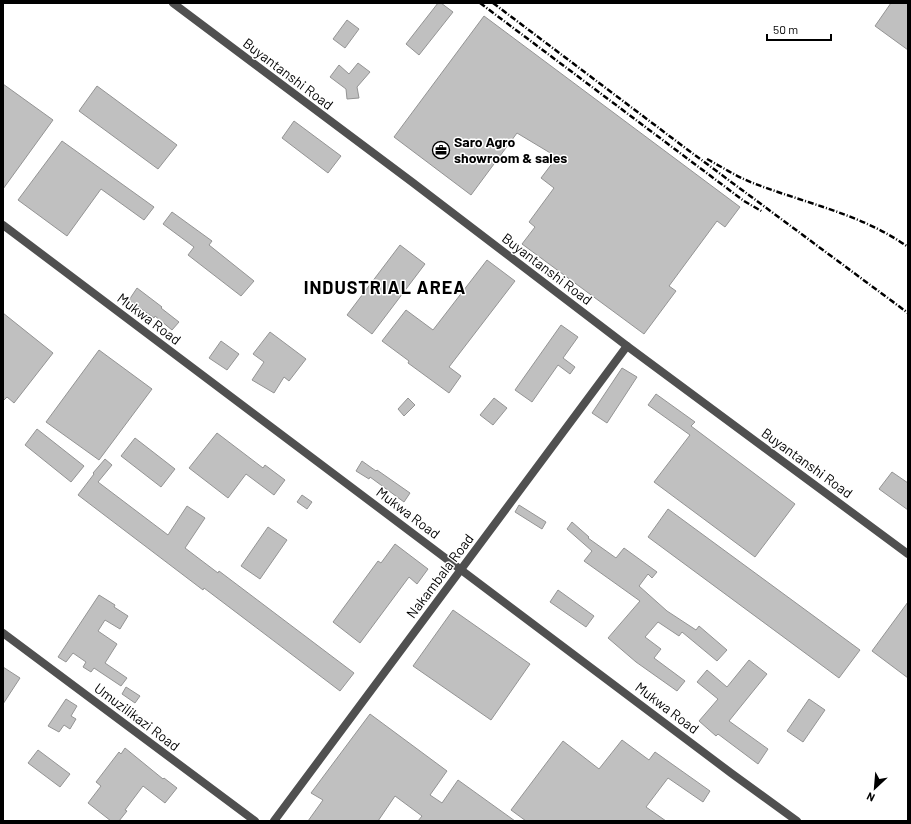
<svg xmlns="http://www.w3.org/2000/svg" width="911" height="824" font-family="Barlow,sans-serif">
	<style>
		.building { fill: #c0c0c0; stroke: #949494 }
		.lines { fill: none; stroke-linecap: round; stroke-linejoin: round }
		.street { stroke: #505050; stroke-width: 8 }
		.rail { stroke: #000; stroke-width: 2.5; stroke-dasharray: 6 2 1 2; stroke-linecap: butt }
		.labels { text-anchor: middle; stroke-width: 3; stroke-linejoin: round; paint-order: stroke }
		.street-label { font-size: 14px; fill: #000; stroke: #fff }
		.poi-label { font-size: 14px; font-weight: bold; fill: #000; stroke: #fff; text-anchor: start }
		.district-label { font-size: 18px; font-weight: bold; letter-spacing: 1px; fill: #000; stroke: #fff }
	</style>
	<rect width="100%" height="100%" fill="#fff"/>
	<g class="building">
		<polygon points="438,3 441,3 453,12 419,55 406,44"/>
		<polygon points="891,3 906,3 908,5 908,50 875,26"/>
		<polygon points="484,16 740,207 725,227 717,221 669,286 676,291 644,334 522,244 535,227 529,222 554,188 541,178 557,157 517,133 471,195 394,137"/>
		<polygon points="347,20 359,29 345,48 333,39"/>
		<polygon points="358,63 370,72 357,87 359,98 347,99 346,89 330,77 339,65 349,74"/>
		<polygon points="3,84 53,120 3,189"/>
		<polygon points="97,86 177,145 158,169 79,111"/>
		<polygon points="294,121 341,156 328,173 282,138"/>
		<polygon points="62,141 154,207 144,220 101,189 67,236 18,200"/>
		<polygon points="172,212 212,241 209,245 254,281 241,296 188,255 194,247 163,224"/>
		<polygon points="400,245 425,264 372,334 347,315"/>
		<polygon points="487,260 515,281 449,367 461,376 449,393 408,363 409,361 382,341 406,310 433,330"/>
		<polygon points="137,288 162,307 161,308 179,322 172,330 155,316 154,318 129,300"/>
		<polygon points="3,313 53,353 14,403 7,397 3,401"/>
		<polygon points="561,325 578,337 563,358 575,367 570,374 558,365 532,402 515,390"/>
		<polygon points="270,332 306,359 289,381 284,377 274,393 252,380 264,362 253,354"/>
		<polygon points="221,341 239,354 227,370 209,358"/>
		<polygon points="99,350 152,389 99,460 46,422"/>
		<polygon points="622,368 637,377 607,423 592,413"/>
		<polygon points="656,394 695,422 691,426 795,504 755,557 654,482 690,435 648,405"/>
		<polygon points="408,398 415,405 404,416 398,409"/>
		<polygon points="494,398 507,408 493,425 480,415"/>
		<polygon points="37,429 84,466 71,482 25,445"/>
		<polygon points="217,433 263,468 265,465 285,480 274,495 246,474 228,498 189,468"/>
		<polygon points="135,438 175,469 161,487 121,456"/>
		<polygon points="105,459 112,465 98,482 168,535 187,506 205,518 185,548 218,573 219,571 354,673 340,691 204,588 203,590 78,495 94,474 93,473"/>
		<polygon points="362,461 376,471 377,470 410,493 404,502 370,477 369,479 356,471"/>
		<polygon points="892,472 908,483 908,510 879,489"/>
		<polygon points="302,495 312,502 307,509 297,502"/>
		<polygon points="519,505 546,522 542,529 515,512"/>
		<polygon points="668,509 860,650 839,678 648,537"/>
		<polygon points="572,522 589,537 588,538 616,558 624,548 657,572 652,578 648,574 639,586 667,611 696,630 699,626 727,650 717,661 682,632 679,636 658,622 645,637 661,649 654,658 685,681 677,691 636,662 608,638 640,601 584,561 592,551 567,529"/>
		<polygon points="268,527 287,540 260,579 241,566"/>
		<polygon points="395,544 428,569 417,584 409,577 360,643 333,622 378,561 381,563"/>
		<polygon points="558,590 594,616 586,627 550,602"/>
		<polygon points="99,595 115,605 114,607 128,616 120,629 105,620 98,631 117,644 105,663 127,678 121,686 94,668 91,672 83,667 86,662 73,653 66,662 58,657"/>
		<polygon points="908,602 908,678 872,651"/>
		<polygon points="453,610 530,664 491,720 413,666"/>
		<polygon points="749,660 767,674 729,721 768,749 758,764 718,734 716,736 699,721 718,699 697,682 707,670 727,687"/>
		<polygon points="3,667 20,678 3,704"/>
		<polygon points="126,687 140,696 135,703 122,694"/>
		<polygon points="66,699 77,706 71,716 76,719 70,729 64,725 59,732 48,726"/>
		<polygon points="809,699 825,710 803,742 787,731"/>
		<polygon points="370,714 447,771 430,795 442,803 458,780 515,821 418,821 422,816 395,796 378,821 308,821 323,800 311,793"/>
		<polygon points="622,740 649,760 655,752 710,791 703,802 668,778 646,807 666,821 526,821 511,810 563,741 599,769"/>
		<polygon points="125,748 163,779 164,778 177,788 165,803 143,786 125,810 127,811 119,821 111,821 88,803 101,786 96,782 119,752 121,754"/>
		<polygon points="38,750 70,774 60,787 28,763"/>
	</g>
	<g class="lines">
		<g class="street">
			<polyline points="173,3 412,182 627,346 908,554"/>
			<polyline points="3,225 731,773 797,821"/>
			<polyline points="3,633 255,821"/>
			<polyline points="274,821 627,346"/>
		</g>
		<g class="rail">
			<polyline points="480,3 744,201 763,212"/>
			<polyline points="493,3 680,144 908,313"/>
			<path d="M 707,159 C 722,167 737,177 753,183 C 804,203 862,214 908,247"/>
		</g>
	</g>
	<defs>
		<g id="office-ring" transform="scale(0.9)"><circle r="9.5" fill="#fff" stroke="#000" stroke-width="1.5"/><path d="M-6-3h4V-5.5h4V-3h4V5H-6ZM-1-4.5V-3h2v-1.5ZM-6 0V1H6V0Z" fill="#000"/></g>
	</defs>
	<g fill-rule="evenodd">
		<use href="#office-ring" x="441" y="150"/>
	</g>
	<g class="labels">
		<g class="street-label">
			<text transform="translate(288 74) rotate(37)" y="5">Buyantanshi Road</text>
			<text transform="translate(547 269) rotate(37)" y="5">Buyantanshi Road</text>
			<text transform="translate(149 319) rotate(37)" y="5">Mukwa Road</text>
			<text transform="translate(807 463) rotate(36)" y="5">Buyantanshi Road</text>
			<text transform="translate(408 513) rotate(37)" y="5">Mukwa Road</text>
			<text transform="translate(440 576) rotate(-53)" y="5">Nakambala Road</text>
			<text transform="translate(667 708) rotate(37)" y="5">Mukwa Road</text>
			<text transform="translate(137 717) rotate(37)" y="5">Umuzilikazi Road</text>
		</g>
		<g class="poi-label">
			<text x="454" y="147">Saro Agro<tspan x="454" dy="16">showroom &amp; sales</tspan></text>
		</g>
		<g class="district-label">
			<text x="385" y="294">INDUSTRIAL AREA</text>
		</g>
	</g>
	<rect width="911" height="824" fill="none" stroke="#000000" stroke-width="8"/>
	<g transform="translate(875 788) rotate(206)" stroke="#ffffff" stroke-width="3" paint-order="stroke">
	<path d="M0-3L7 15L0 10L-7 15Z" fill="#000000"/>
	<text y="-6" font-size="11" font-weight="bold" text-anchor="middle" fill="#000000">N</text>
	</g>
	<path d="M767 34v6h64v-6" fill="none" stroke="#000000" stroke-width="2"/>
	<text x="773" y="34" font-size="12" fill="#000000" stroke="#ffffff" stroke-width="3" paint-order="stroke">50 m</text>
</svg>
